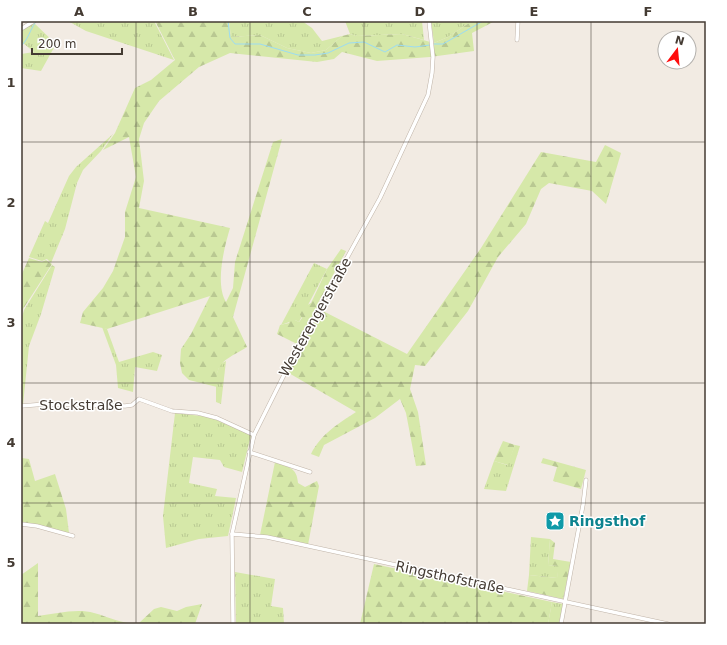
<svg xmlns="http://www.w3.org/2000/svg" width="727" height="645" font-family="'DejaVu Sans',sans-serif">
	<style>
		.grass { fill: url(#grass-tufts) }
		.forest { fill: url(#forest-firs) }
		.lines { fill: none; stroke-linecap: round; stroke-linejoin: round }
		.stream { stroke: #9cdcf2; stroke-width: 1 }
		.minor-casing { stroke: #c0b4a8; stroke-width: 4.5 }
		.minor { stroke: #fff; stroke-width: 3.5 }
		.grid { fill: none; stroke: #443b33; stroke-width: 1; stroke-opacity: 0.55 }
		.labels { text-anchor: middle; stroke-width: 3; stroke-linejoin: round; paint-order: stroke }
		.street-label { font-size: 14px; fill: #443b33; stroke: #fff }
		.culture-label { font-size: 14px; font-weight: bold; fill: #0d838f; stroke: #fff; text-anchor: start }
		.neatline { fill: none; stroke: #443b33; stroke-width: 1.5 }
		.grid-label { font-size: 13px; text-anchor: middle; font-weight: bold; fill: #443b33 }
	</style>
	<defs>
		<pattern id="grass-tufts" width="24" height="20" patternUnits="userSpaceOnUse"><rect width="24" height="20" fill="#d6e8a9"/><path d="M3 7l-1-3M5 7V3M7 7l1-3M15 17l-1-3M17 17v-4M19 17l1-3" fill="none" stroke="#b9c892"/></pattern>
		<pattern id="forest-firs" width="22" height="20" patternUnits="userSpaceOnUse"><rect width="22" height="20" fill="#d6e8a9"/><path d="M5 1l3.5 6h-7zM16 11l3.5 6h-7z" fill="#b9c892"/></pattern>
	</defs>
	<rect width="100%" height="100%" fill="#f2ebe3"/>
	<g class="grass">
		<polygon points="68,21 154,21 174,60 86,31"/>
		<polygon points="229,21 302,21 312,28 322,41 342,36 326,50 311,53 287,48 260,35 231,37"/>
		<polygon points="345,21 422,21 424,40 402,34 357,36 350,34"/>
		<polygon points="431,21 472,21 448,37 434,43"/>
		<polygon points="34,23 56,44 41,71 21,68 21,54 34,52 23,43 21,44 21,31"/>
		<polygon points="113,134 101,151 83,170 77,183 65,229 51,263 47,259 42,261 29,257 45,221 48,223 69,176 76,167"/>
		<polygon points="314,263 327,269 299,322 295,320 281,325"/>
		<polygon points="52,265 55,267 41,314 29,346 23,405 21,405 21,320 24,310"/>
		<polygon points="102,327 107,329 119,362 153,352 162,355 157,371 135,367 133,392 118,388 116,365"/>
		<polygon points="226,361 221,404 216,402 216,376 220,364"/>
		<polygon points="175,413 210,417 251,435 242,472 224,467 220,460 193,457 189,483 217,489 215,496 236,498 228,536 199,539 166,548 163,516"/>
		<polygon points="515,445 520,446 506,491 484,489 494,461 507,465"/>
		<polygon points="531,537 550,539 548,565 559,566 557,578 529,575"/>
		<polygon points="235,572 275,579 271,606 283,608 284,624 236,624"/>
		<polygon points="552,602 563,604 559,624 548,624"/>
	</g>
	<g class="forest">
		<path d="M 155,21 L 229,21 L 231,37 L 260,35 L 287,48 L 311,53 L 326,50 L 342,36 L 350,34 L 357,36 L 402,34 L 434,43 L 448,37 L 472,21 L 519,21 L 493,22 L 472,33 L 474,51 L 430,57 L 377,61 L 342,52 L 334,59 L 317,62 L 230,53 L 199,67 L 159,101 L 144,123 L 139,139 L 144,181 L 139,208 L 230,228 C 224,248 215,284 226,302 L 233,288 L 235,262 L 273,142 L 282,139 L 233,317 L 247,347 C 228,359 214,361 217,387 L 189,380 L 182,373 L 180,363 L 181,349 L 191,334 L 210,296 L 107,329 L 80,323 L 83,312 L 103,288 L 113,271 L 125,237 L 125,212 L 136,177 L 129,137 L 103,150 L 115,133 L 135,88 L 151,80 L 175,60 Z"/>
		<path d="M 605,145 L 621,153 L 606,204 L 592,191 L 549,183 L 541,189 L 526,224 L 498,257 L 468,311 L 425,366 L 415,365 L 410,389 L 418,412 L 426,465 L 416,466 L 406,413 L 400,399 L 375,418 L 324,445 L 319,457 L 311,454 C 321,434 338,424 356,412 L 287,372 L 301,346 L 277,334 L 280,325 L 289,323 L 291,316 L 294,316 L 295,320 L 299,322 L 302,318 L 299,313 L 300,309 L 311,303 L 327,269 L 341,249 L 346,251 L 318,303 L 321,310 L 407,354 L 481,248 L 541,152 L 596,162 Z"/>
		<polygon points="29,258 42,262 46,260 52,264 23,309 21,318 21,276"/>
		<polygon points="503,441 515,445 508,465 494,461"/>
		<polygon points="22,458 29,459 35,481 55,474 66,509 69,533 37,525 21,523"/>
		<polygon points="543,458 586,470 581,489 553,481 557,467 541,463"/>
		<path d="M 275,462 C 288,467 297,467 298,483 L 305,487 L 317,481 L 319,486 L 308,545 L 260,535 Z"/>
		<polygon points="550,539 555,543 553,559 571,562 563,599 527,591 529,575 557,578 558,566 548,565"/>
		<path d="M 38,563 L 38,616 C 55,614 77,608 94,613 C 109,617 122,624 138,624 L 154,609 L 161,607 L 177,611 L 186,607 L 202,604 L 195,624 L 21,624 L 21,575 Z"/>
		<polygon points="374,564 552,602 548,624 360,624"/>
	</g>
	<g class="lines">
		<g class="stream">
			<polyline points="228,21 230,38 235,44 260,44 298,55 315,55 328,53 349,43 364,42 385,52 397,45 415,47 430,45"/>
			<polyline points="434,44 443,44 483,21"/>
			<path d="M 21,46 C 28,40 30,30 35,23"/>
		</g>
		<g class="minor-casing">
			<g id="minor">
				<polyline points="21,29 34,21"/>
				<polyline points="517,40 518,21"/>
				<polyline points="21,406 46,404 125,406 132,405 139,399 172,411 198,413 217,418 254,435"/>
				<polyline points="249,452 310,472"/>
				<polyline points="21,524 37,526 73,536"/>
				<polyline points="232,534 267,537 668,624"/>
				<polyline points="233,624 232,534 254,435 299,345 380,198 428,95 432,73 433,57 429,21"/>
				<polyline points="561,624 583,505 586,480"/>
			</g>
		</g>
		<use href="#minor" class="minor"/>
	</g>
	<path class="grid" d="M 136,21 L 136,624M 250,21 L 250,624M 364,21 L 364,624M 477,21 L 477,624M 591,21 L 591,624M 21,142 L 706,142M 21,262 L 706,262M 21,383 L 706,383M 21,503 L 706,503"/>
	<defs>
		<g id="sight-square" transform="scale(1)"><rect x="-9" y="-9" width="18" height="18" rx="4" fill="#0f9aa8" stroke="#fff"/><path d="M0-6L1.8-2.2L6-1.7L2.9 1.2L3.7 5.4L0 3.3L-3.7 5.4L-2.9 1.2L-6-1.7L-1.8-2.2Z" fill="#fff"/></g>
	</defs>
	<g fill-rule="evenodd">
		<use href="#sight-square" x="555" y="521"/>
	</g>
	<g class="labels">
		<g class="street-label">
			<text transform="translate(315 317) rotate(-61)" y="5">Westerengerstraße</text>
			<text x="81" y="410">Stockstraße</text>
			<text transform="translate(450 577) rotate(12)" y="5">Ringsthofstraße</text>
		</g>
		<g class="culture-label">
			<text x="569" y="526">Ringsthof</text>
		</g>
	</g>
	<rect width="727" height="645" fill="none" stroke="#ffffff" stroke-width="44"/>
	<g transform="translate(677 50) rotate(16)"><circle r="19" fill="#ffffff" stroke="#b4b1ad"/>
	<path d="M0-3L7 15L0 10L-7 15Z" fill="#ff0d0d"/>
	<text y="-6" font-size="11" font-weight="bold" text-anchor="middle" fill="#443b33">N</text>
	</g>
	<path d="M32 48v6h90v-6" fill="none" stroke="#443b33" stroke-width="2"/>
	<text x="38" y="48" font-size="12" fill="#443b33" stroke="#ffffff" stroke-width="3" paint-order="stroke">200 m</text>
	<rect x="22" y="22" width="683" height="601" class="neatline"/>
	<g class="grid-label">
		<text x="79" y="16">A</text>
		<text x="193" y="16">B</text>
		<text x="307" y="16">C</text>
		<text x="420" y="16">D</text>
		<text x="534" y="16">E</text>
		<text x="648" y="16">F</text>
		<text x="11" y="87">1</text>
		<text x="11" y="207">2</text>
		<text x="11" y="327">3</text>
		<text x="11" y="447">4</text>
		<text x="11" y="567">5</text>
	</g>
</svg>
